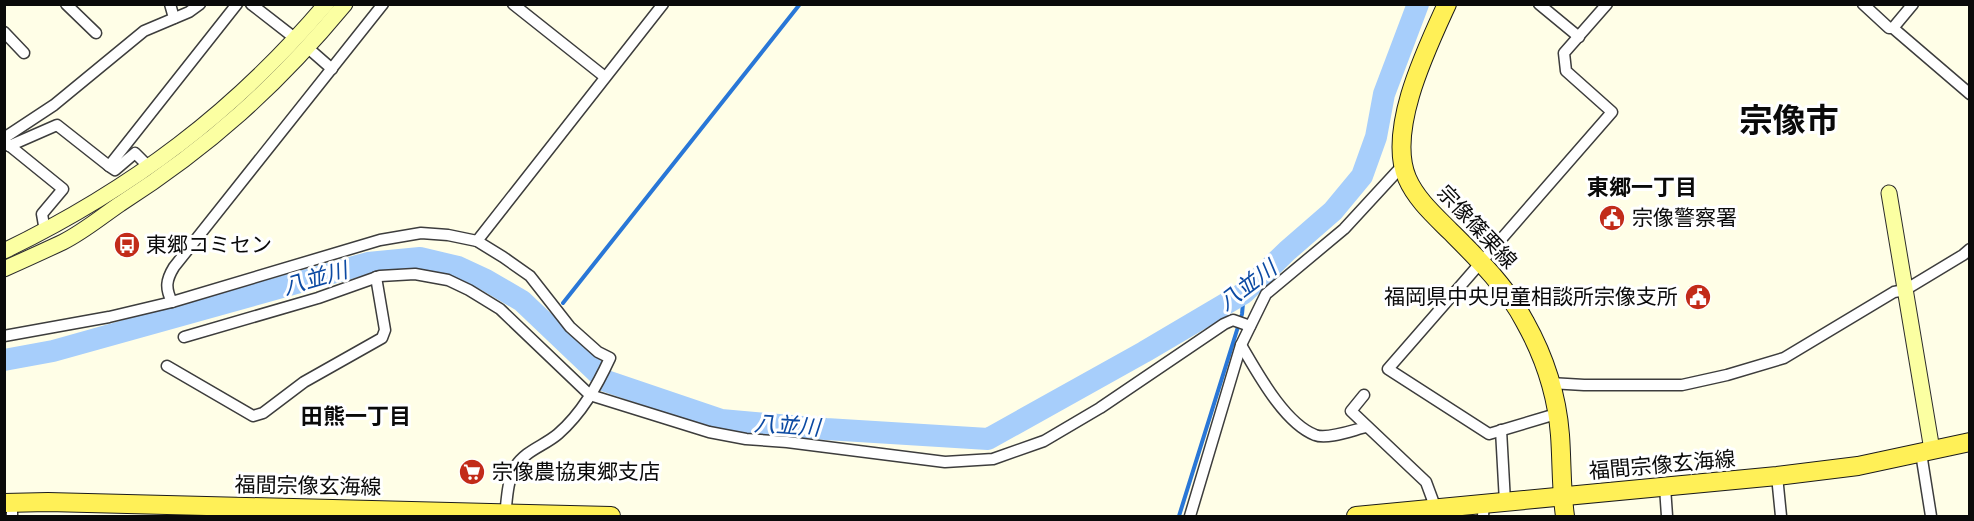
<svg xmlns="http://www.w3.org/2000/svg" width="1974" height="521" font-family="'Playfair Display','Noto Sans JP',serif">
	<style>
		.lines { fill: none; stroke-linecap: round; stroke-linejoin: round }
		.stream { stroke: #2977d7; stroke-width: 4 }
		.river { stroke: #a7cefb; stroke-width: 22 }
		.street-casing { stroke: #3d3d3d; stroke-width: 13 }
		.secondary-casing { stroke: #2c2c2c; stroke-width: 17 }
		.primary-casing { stroke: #1b1b1b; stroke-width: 20 }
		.street { stroke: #fff; stroke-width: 10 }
		.secondary { stroke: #fbffa2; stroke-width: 15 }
		.primary { stroke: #fff057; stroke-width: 18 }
		.labels { text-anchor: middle; stroke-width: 6; stroke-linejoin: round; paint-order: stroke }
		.poi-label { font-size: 21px; fill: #0a0a0a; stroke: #fff; text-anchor: start }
		.street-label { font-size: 21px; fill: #0a0a0a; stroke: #fff }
		.neighbourhood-label { font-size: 22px; font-weight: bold; fill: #0a0a0a; stroke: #fff }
		.water-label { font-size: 22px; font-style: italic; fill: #0c4aa3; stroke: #fff }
		.town-label { font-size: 33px; font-weight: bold; fill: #0a0a0a; stroke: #fff }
	</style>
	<rect width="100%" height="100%" fill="#fffee7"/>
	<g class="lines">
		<g class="stream">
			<polyline points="563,303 800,4"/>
			<polyline points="1179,516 1242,314 1244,293"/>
		</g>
		<polyline class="river" points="4,360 53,351 368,263 420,258 458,267 486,280 522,301 606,381 721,420 826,429 988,439 1144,352 1244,293 1287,251 1333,211 1362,176 1376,137 1384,94 1418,4"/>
		<g class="street-casing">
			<g id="street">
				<polyline points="66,4 96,33"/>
				<polyline points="170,4 174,18"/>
				<polyline points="251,4 296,39"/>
				<polyline points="513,4 605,77"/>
				<polyline points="1539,4 1579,37"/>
				<polyline points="1863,4 1889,28 1893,28 1970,94"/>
				<polyline points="1893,28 1913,4"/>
				<polyline points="4,32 24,53"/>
				<polyline points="308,48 332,69"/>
				<polyline points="4,138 54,105 144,31 189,12 200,4"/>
				<polyline points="5,142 63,189 42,214 45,231"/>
				<polyline points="9,146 57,125 109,166 237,4"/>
				<polyline points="109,166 115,170 135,153 150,168"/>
				<polyline points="477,241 663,4"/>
				<path d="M 172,302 C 165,288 166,280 174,267 L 383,4"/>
				<path d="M 4,336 L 109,317 L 172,302 L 380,240 L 421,233 L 448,235 L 477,241 L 503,257 L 530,276 L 570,327 L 598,352 L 610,358 C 597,386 582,413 558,434 C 544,446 526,450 515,467 C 507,482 507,500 505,516"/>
				<polyline points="184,337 318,298 380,276 415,274 448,280 469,290 500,309 590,395 709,432 746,439 787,442 945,462 993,459 1044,441 1100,408 1224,324 1233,320 1250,326"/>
				<path d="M 1241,345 C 1257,372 1284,423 1315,435 C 1327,440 1353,430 1366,427"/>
				<polyline points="167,366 253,416 263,413 304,382 382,338 385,330 376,277"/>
				<polyline points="1550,383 1584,385 1682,385 1727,375 1784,358 1894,292 1905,290 1963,255 1970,249"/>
				<polyline points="1364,395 1351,411 1426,482 1436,509"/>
				<polyline points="1556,414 1489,434 1388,369 1612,112 1566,71 1564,53 1607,4"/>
				<polyline points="1501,430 1505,502"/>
				<polyline points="1921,453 1931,516"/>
				<polyline points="1777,476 1781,516"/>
				<polyline points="1665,487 1667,516"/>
				<polyline points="12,516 12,503"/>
				<polyline points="1190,516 1241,345 1266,294 1344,229 1403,165"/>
				<polyline points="1483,516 1484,504"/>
			</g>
		</g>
		<g class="secondary-casing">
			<g id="secondary">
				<polyline points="1889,193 1932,450"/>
				<path d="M 4,251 C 132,189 234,112 326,4"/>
				<path d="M 4,269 C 24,260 44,251 63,242 C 83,232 101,217 120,204 C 209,147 277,86 345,4"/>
			</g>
		</g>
		<g class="primary-casing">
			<g id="primary">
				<path d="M 1447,4 C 1426,50 1387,130 1407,178 C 1416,199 1434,215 1450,231 C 1478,259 1506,286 1525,322 C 1544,356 1557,396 1560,435 C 1562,462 1561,489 1565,516"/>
				<polyline points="4,503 48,502 611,516"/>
				<polyline points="1356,516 1777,476 1858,466 1970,442"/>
			</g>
		</g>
		<use href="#street" class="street"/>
		<use href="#secondary" class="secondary"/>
		<use href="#primary" class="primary"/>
	</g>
	<defs>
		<g id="civic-disc" transform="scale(1.35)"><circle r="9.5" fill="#c22b19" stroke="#fff"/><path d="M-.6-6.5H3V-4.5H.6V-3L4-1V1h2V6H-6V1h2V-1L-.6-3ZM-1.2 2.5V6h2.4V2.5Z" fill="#fff"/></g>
		<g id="bus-disc" transform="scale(1.35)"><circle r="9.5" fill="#c22b19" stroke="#fff"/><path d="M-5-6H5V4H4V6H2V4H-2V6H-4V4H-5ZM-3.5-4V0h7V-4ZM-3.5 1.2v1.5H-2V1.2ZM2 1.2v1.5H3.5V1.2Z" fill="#fff"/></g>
		<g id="supermarket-disc" transform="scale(1.35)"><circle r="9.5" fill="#c22b19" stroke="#fff"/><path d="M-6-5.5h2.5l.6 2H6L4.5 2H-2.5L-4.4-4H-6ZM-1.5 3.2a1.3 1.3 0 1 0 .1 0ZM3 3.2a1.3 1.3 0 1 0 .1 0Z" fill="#fff"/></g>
	</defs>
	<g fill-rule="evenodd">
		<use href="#civic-disc" x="1612" y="218"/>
		<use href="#bus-disc" x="127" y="245"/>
		<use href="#civic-disc" x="1698" y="297"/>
		<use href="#supermarket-disc" x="472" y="472"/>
	</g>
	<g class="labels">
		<g class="poi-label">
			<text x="1632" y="225">宗像警察署</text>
			<text x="146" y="252">東郷コミセン</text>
			<text x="1678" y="304" text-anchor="end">福岡県中央児童相談所宗像支所</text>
			<text x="492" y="479">宗像農協東郷支店</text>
		</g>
		<g class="street-label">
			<text transform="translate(1477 227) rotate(47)" y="7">宗像篠栗線</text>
			<text transform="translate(1662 465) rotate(-5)" y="7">福間宗像玄海線</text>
			<text transform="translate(308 486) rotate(1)" y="7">福間宗像玄海線</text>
		</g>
		<g class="neighbourhood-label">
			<text x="1642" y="195">東郷一丁目</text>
			<text x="356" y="424">田熊一丁目</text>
		</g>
		<g class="water-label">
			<text transform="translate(315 278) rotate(-16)" y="8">八並川</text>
			<text transform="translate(1247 285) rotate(-37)" y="8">八並川</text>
			<text transform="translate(787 425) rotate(4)" y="8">八並川</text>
		</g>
		<g class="town-label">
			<text x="1789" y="132">宗像市</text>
		</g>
	</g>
	<rect width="1974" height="521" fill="none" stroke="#0a0a0a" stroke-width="12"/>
</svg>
